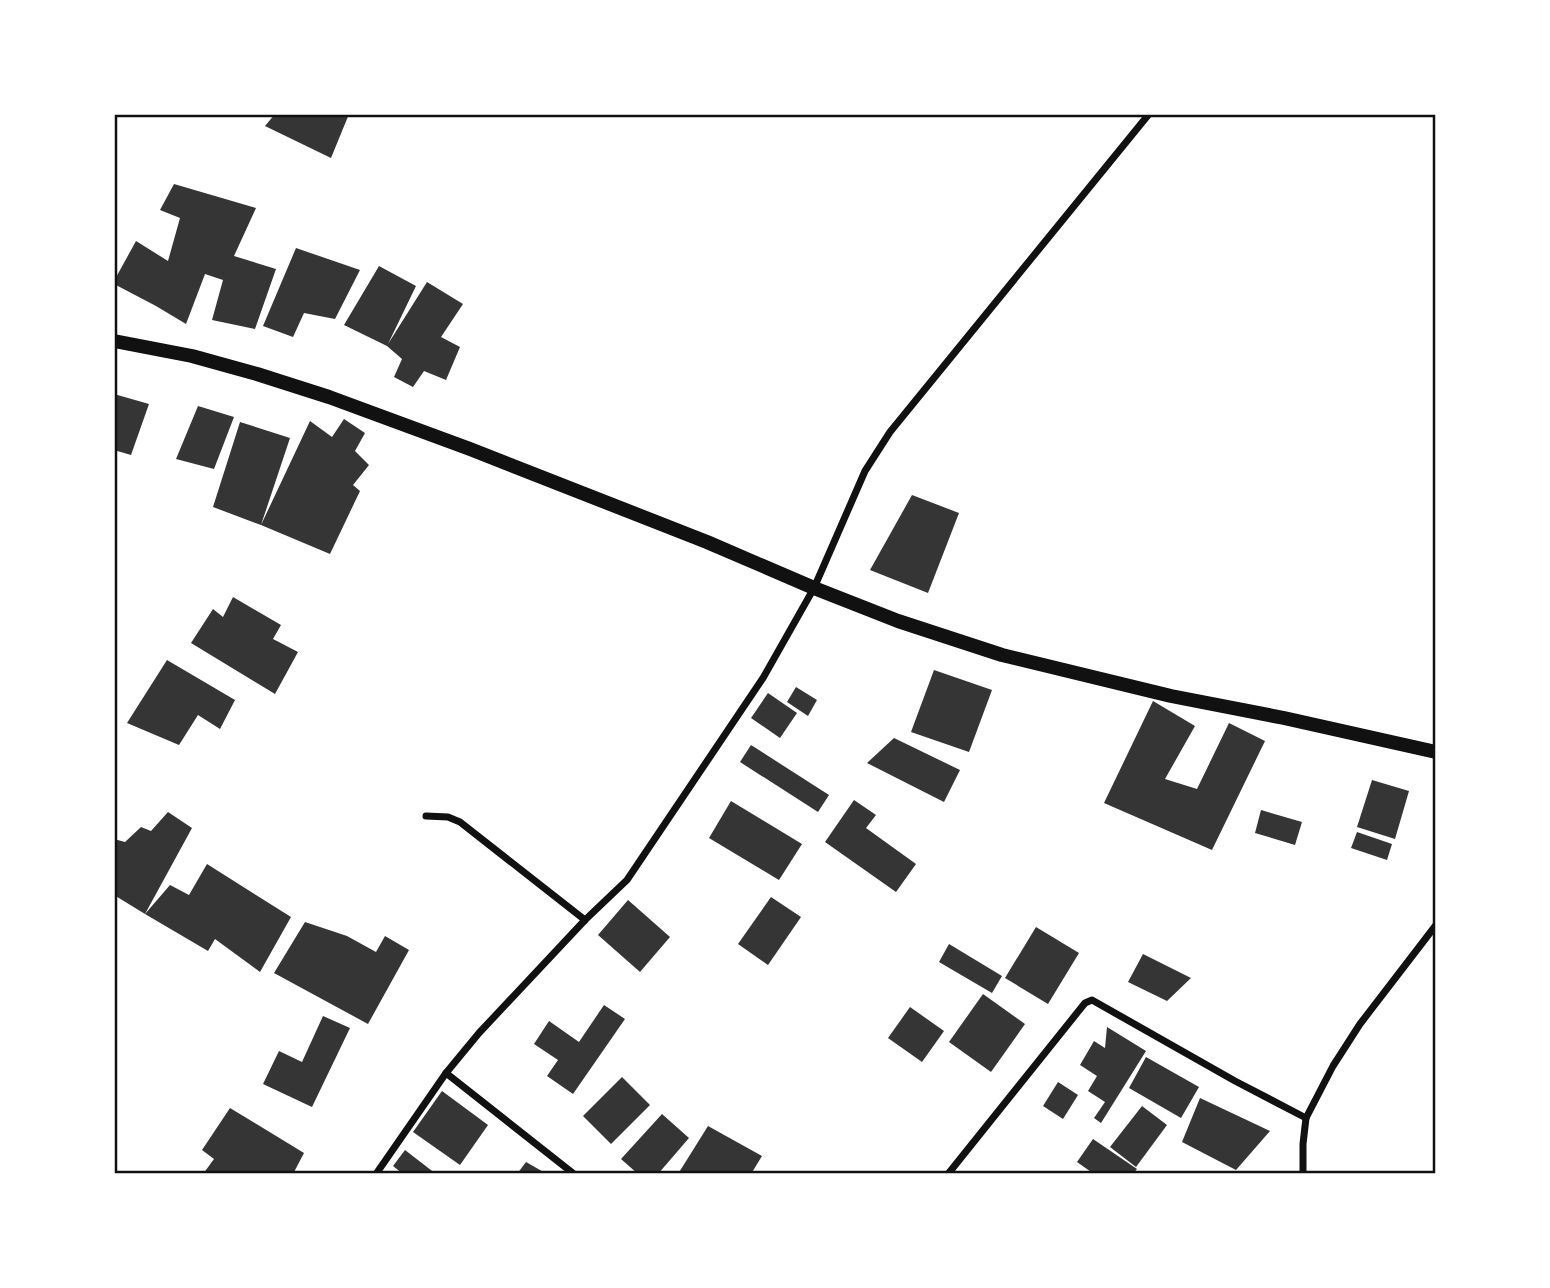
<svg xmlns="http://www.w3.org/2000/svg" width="1550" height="1288" font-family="'Fira Sans',sans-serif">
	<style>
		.building { fill: #353535 }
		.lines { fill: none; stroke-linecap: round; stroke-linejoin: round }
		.minor { stroke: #111; stroke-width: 7 }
		.secondary { stroke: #111; stroke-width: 14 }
		.neatline { fill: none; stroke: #111; stroke-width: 2.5 }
	</style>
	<rect width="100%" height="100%" fill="#fff"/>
	<g class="building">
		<polygon points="275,114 349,114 331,158 265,126"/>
		<polygon points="174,184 256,208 234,256 276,269 255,329 212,320 223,280 205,274 186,324 156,306 114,284 114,281 136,241 168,261 180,218 160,210"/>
		<polygon points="296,248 360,270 335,319 304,313 293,337 263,326"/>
		<polygon points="379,266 416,286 388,344 427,282 463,304 441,337 460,347 446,380 424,371 413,387 394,377 402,359 387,346 344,325"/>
		<polygon points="114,394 149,404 131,455 114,450"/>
		<polygon points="198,406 234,417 214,469 176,459"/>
		<polygon points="344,419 365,433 355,451 369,465 353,485 360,491 330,554 261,525 213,507 240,422 290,438 261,525 310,421 332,437"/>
		<polygon points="912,495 959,513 928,593 870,570"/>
		<polygon points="233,597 281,625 273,639 298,652 275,694 191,643 213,609 223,617"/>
		<polygon points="167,660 235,700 220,729 198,715 179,745 127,723"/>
		<polygon points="934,670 992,690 969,752 911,732"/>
		<polygon points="796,687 817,700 808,716 787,702"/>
		<polygon points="768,693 797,713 780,738 751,718"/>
		<polygon points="1153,701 1195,726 1165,779 1197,789 1229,723 1265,741 1212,850 1104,803"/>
		<polygon points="894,738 960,770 944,802 867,763"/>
		<polygon points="751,745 829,795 818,812 740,762"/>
		<polygon points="1372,780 1409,791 1395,839 1357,827"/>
		<polygon points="854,800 876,815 866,828 916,864 896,892 825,842"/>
		<polygon points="731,801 802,844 779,880 709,838"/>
		<polygon points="1261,810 1302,822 1295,845 1255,833"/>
		<polygon points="168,812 192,828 145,914 114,895 114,839 125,842 141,827 151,831"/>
		<polygon points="1357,832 1392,844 1387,860 1351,848"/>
		<polygon points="207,864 291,917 260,972 215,939 208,951 145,914 170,885 189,895"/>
		<polygon points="771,897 801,917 768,965 738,944"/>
		<polygon points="628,900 670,937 640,972 598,935"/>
		<polygon points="305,922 347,936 376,952 385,936 409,950 368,1024 274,973"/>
		<polygon points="1036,927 1079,953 1048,1004 1005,978"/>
		<polygon points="949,944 1002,976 992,993 939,962"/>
		<polygon points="1143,954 1191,978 1167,1001 1128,982"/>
		<polygon points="983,994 1025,1024 991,1072 949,1042"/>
		<polygon points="604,1005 625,1019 573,1094 547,1076 558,1060 534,1044 549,1021 579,1042"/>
		<polygon points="910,1007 944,1031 922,1062 888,1038"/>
		<polygon points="323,1016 350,1028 312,1107 263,1084 279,1051 302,1062"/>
		<polygon points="1107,1027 1146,1051 1101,1123 1094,1118 1105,1102 1088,1091 1097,1076 1080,1065 1094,1041 1105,1048"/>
		<polygon points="1146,1057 1199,1087 1181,1118 1129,1088"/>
		<polygon points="622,1077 650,1105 611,1144 583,1116"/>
		<polygon points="1058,1082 1078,1095 1063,1119 1043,1106"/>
		<polygon points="442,1091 488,1125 460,1165 413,1132"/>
		<polygon points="1200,1098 1270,1131 1236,1170 1182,1142"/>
		<polygon points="1142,1106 1167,1125 1136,1167 1110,1147"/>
		<polygon points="230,1108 304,1153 293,1174 203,1174 214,1159 202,1150"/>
		<polygon points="662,1114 689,1138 658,1174 638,1174 621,1159"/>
		<polygon points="708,1126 762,1156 751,1174 678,1174"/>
		<polygon points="1093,1139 1137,1169 1133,1174 1094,1174 1077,1162"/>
		<polygon points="405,1150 436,1174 403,1174 393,1166"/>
		<polygon points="526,1162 547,1174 517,1174"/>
	</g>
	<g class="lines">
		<g class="minor">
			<polyline points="426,816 448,817 460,822 585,920"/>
			<polyline points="446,1073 574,1174"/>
			<polyline points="376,1174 446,1073 479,1033 585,920 627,880 763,678 814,588 865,471 890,432 1149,114"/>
			<polyline points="948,1174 1085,1003 1092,1000 1235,1081 1306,1118"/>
			<polyline points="1303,1174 1303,1144 1306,1118 1333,1066 1360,1024 1436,925"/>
		</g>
		<polyline class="secondary" points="114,341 192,356 257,374 329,397 470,449 707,542 814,588 898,621 1002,655 1171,696 1284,718 1436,752"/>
	</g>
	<rect width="1550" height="1288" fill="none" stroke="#ffffff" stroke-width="231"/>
	<rect x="116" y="116" width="1318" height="1056" class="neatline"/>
</svg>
